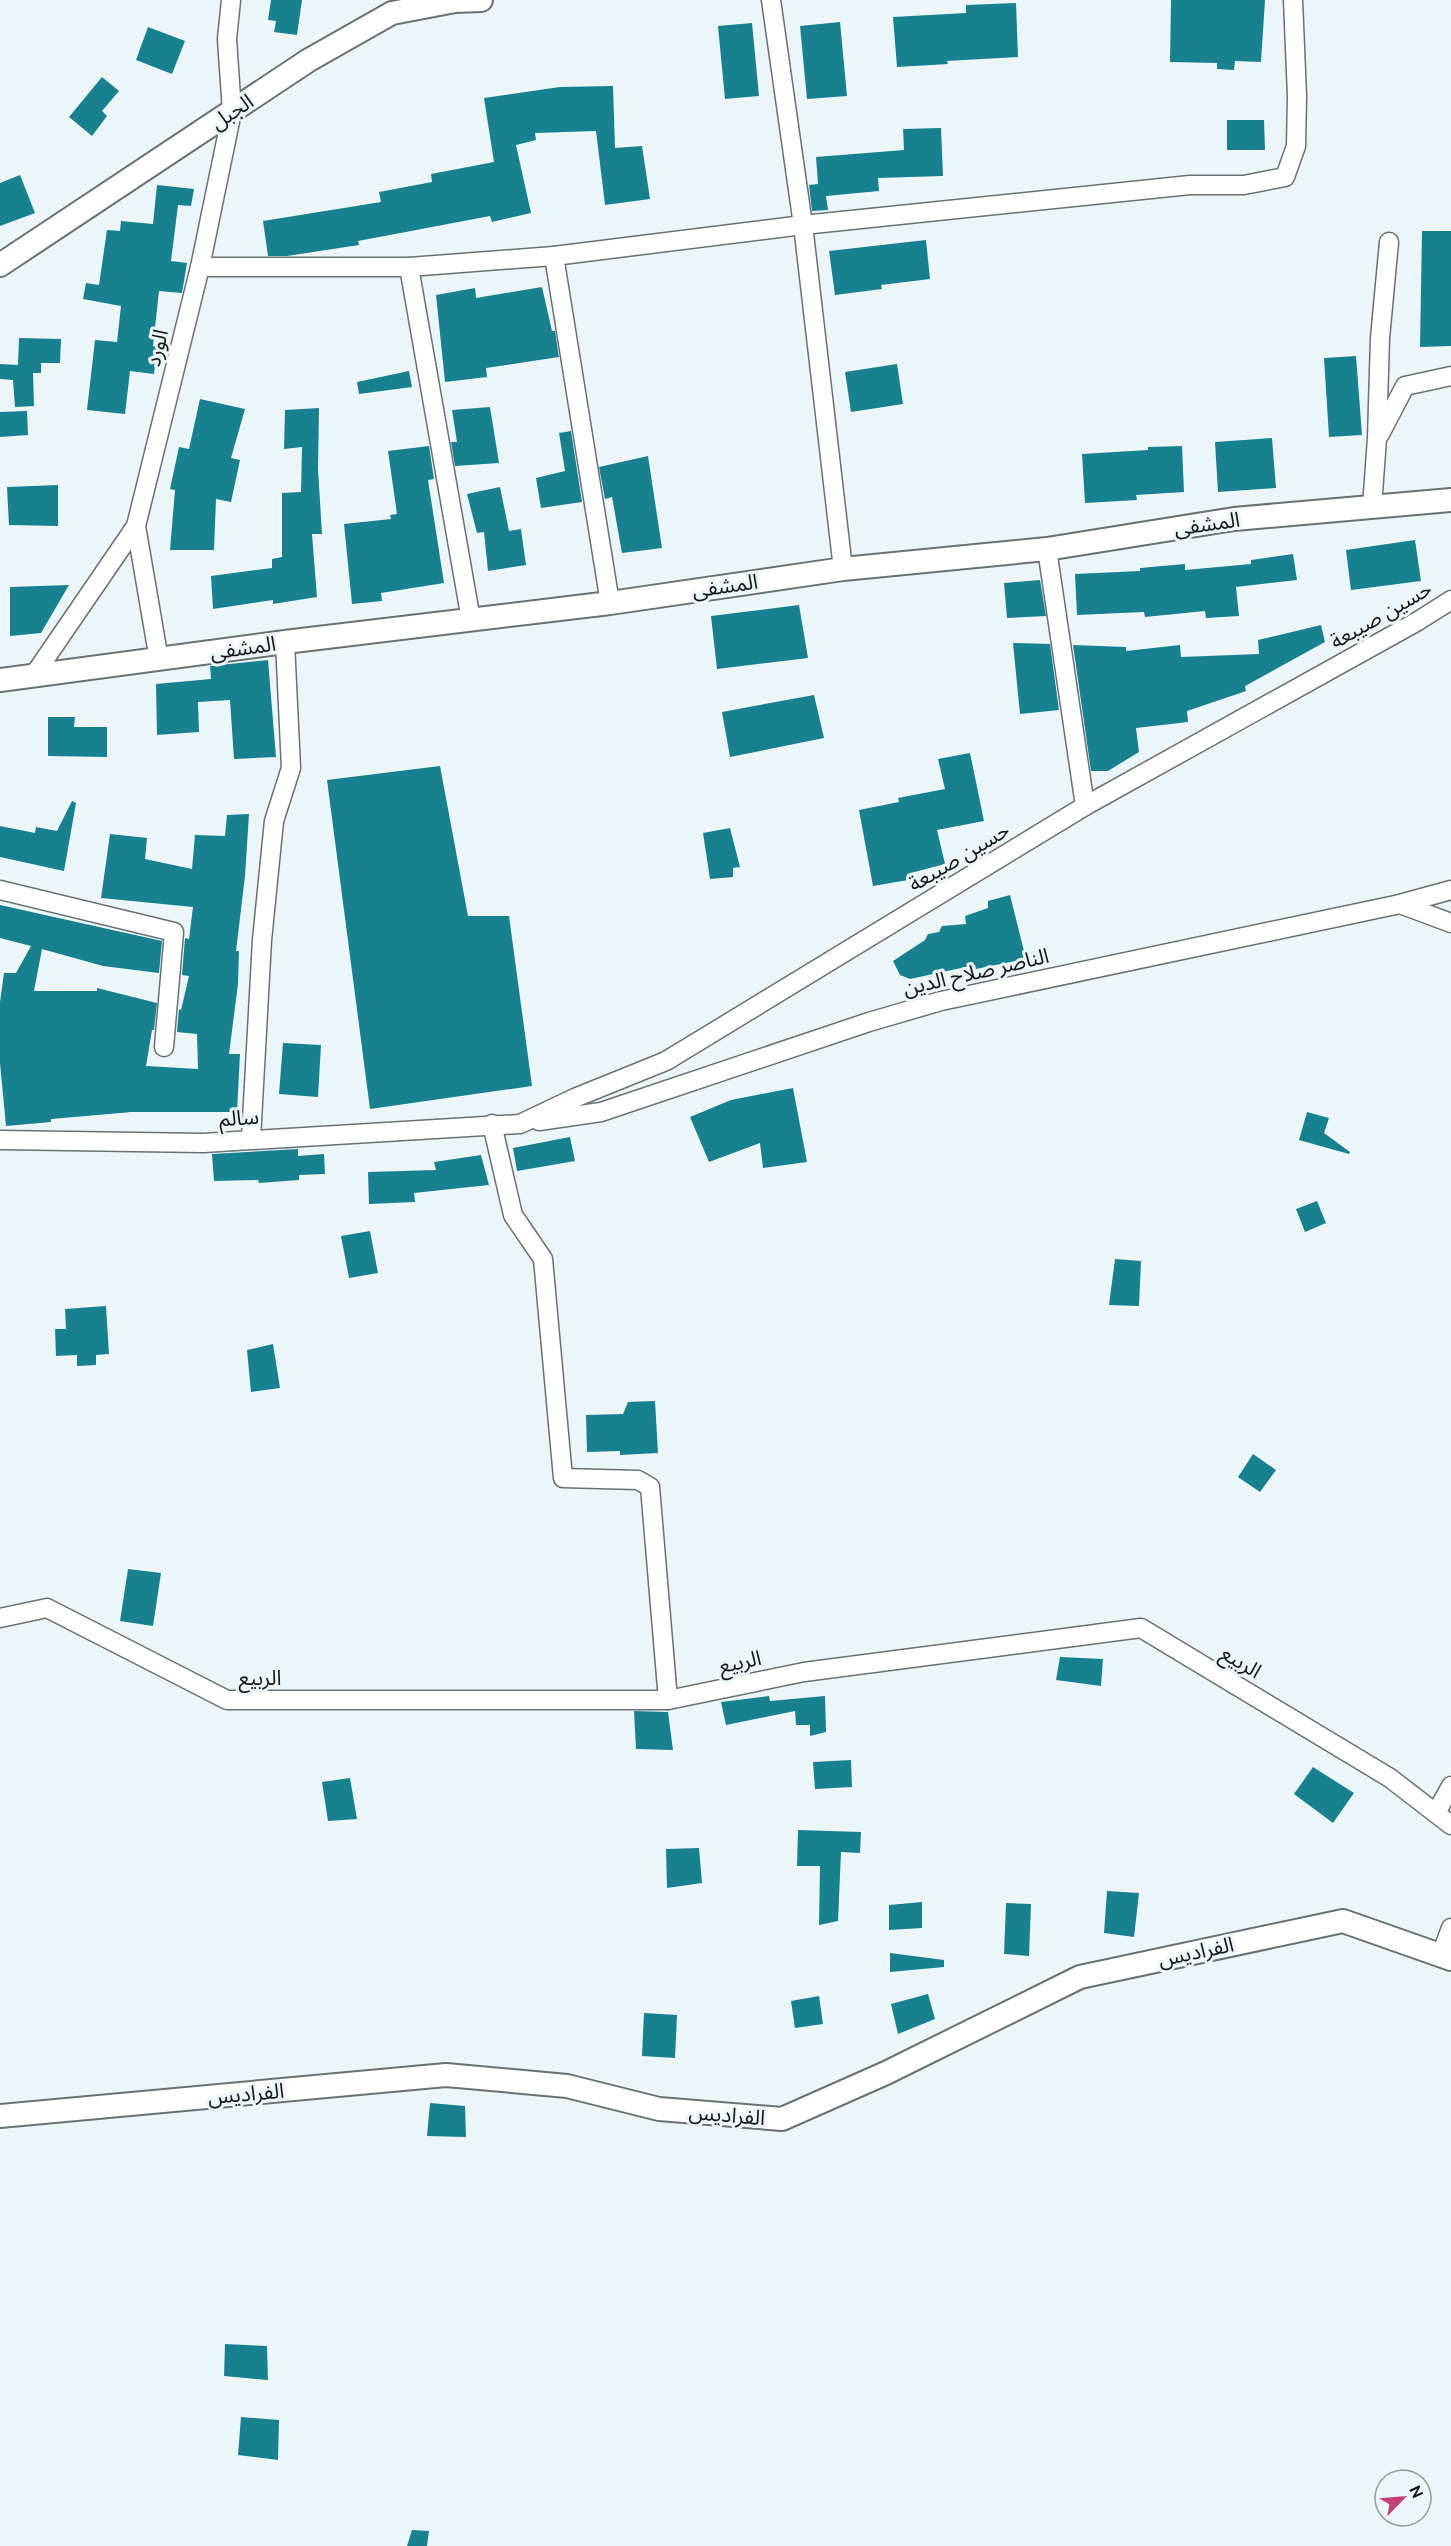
<svg xmlns="http://www.w3.org/2000/svg" width="1451" height="2546" font-family="Ubuntu,'Noto Sans Arabic',sans-serif">
	<style>
		.building { fill: #18818f }
		.lines { fill: none; stroke-linecap: round; stroke-linejoin: round }
		.minor-casing { stroke: #687173; stroke-width: 21 }
		.tertiary-casing { stroke: #687173; stroke-width: 26 }
		.minor { stroke: #fff; stroke-width: 18 }
		.tertiary { stroke: #fff; stroke-width: 22 }
		.labels { text-anchor: middle; stroke-width: 6; stroke-linejoin: round; paint-order: stroke }
		.street-label { font-size: 21px; fill: #131717; stroke: #ecf6f8 }
	</style>
	<rect width="100%" height="100%" fill="#ecf6f8"/>
	<g class="building">
		<polygon points="271,0 302,0 297,35 274,32 276,21 268,20"/>
		<polygon points="1171,0 1265,0 1261,62 1235,61 1234,70 1217,69 1217,63 1170,62"/>
		<polygon points="1016,3 1018,57 947,61 948,64 897,67 893,17 966,13 966,5"/>
		<polygon points="840,22 847,96 807,99 800,26"/>
		<polygon points="752,23 759,96 725,99 718,26"/>
		<polygon points="148,27 185,41 172,74 136,60"/>
		<polygon points="102,77 119,91 102,111 107,116 92,136 69,117"/>
		<polygon points="613,86 615,148 642,146 650,199 605,205 596,131 535,133 536,140 516,145 531,213 492,222 490,216 358,241 359,245 287,256 268,256 263,221 381,202 379,192 432,182 431,174 494,162 484,98 560,87"/>
		<polygon points="1227,120 1264,120 1265,150 1227,150"/>
		<polygon points="941,128 943,176 878,178 879,191 826,196 828,210 812,211 809,185 818,184 816,157 904,150 903,129"/>
		<polygon points="20,175 35,213 0,226 0,183"/>
		<polygon points="157,185 194,189 191,206 178,205 171,261 187,263 182,293 159,291 153,346 157,347 154,374 130,371 125,414 87,410 95,340 117,342 121,306 83,299 86,283 99,285 107,230 120,231 121,221 153,224"/>
		<polygon points="1422,231 1451,231 1451,346 1420,347"/>
		<polygon points="926,240 930,279 881,285 882,289 835,295 829,251"/>
		<polygon points="542,287 552,331 555,331 559,357 486,368 487,377 445,382 436,295 475,288 476,298"/>
		<polygon points="19,338 61,339 60,363 41,363 41,373 33,373 34,406 15,407 13,380 0,379 0,364 18,365"/>
		<polygon points="1356,356 1362,435 1329,437 1324,358"/>
		<polygon points="897,364 903,404 851,412 845,372"/>
		<polygon points="409,371 412,387 359,394 357,382"/>
		<polygon points="200,399 245,409 231,458 240,460 231,502 216,499 214,550 170,550 175,490 170,489 179,447 189,449"/>
		<polygon points="490,407 499,463 455,466 451,442 457,442 452,410"/>
		<polygon points="319,408 318,469 322,534 312,534 317,597 273,604 273,600 213,609 211,576 272,568 272,559 282,557 282,493 301,492 302,447 284,449 285,410"/>
		<polygon points="27,411 28,435 0,437 0,412"/>
		<polygon points="571,431 582,502 541,508 536,478 565,471 559,433"/>
		<polygon points="1272,438 1276,488 1218,492 1215,442"/>
		<polygon points="429,446 434,479 428,480 444,583 381,593 382,601 352,604 344,524 391,519 390,515 397,514 388,451"/>
		<polygon points="1182,446 1184,492 1136,495 1137,500 1085,503 1082,454 1148,450 1148,447"/>
		<polygon points="648,456 662,548 622,553 612,497 605,499 599,467"/>
		<polygon points="58,485 58,526 9,525 7,487"/>
		<polygon points="500,487 509,531 521,529 526,565 488,571 484,532 477,533 467,494"/>
		<polygon points="1415,540 1421,581 1351,590 1346,550"/>
		<polygon points="1293,554 1297,580 1236,587 1239,616 1206,618 1205,611 1145,617 1144,612 1077,615 1075,574 1140,571 1140,568 1185,564 1185,570 1251,564 1251,560"/>
		<polygon points="1040,580 1046,616 1007,618 1004,583"/>
		<polygon points="69,585 41,633 10,636 10,587"/>
		<polygon points="799,605 808,658 717,669 711,616"/>
		<polygon points="1321,625 1325,642 1245,686 1246,691 1187,711 1188,722 1136,728 1139,752 1108,771 1091,771 1073,645 1126,647 1126,651 1180,645 1181,657 1259,654 1258,640"/>
		<polygon points="1013,643 1050,644 1059,710 1020,714"/>
		<polygon points="268,660 276,757 234,759 230,700 198,702 199,732 157,735 156,684 211,679 210,666"/>
		<polygon points="814,695 824,738 730,757 722,712"/>
		<polygon points="48,717 75,717 74,727 107,727 107,757 48,756"/>
		<polygon points="970,753 984,821 937,830 945,864 907,874 908,880 873,886 859,810 899,802 898,798 945,789 938,759"/>
		<polygon points="440,766 468,916 509,916 532,1086 370,1109 327,780"/>
		<polygon points="72,801 76,803 64,871 0,857 0,826 35,833 36,827 57,831"/>
		<polygon points="249,814 245,876 236,951 239,951 238,984 229,1054 240,1054 237,1112 132,1112 51,1119 51,1122 6,1126 0,1063 0,1002 4,973 16,973 31,946 0,938 0,905 162,941 159,973 103,966 42,949 34,991 97,991 97,988 157,1003 154,1030 152,1030 146,1066 198,1069 197,1034 177,1032 179,1009 181,1010 189,976 182,975 185,938 189,939 193,907 101,898 110,834 147,838 145,859 192,869 195,835 225,836 227,815"/>
		<polygon points="730,828 740,867 733,868 733,877 710,879 703,833"/>
		<polygon points="1010,895 1026,959 976,969 975,965 910,979 900,975 893,961 925,940 928,934 939,932 942,926 966,924 965,916 988,908 988,901"/>
		<polygon points="283,1043 321,1045 318,1097 279,1094"/>
		<polygon points="793,1088 807,1162 763,1168 760,1143 709,1162 690,1117 731,1100"/>
		<polygon points="1307,1112 1329,1118 1324,1133 1350,1152 1349,1154 1299,1140"/>
		<polygon points="570,1137 575,1161 517,1171 513,1148"/>
		<polygon points="298,1149 298,1156 324,1154 325,1174 299,1175 299,1180 259,1183 258,1180 214,1181 212,1154"/>
		<polygon points="481,1155 489,1185 414,1193 415,1202 369,1204 368,1172 436,1170 434,1162"/>
		<polygon points="1317,1201 1326,1223 1305,1232 1296,1209"/>
		<polygon points="370,1231 378,1273 349,1278 341,1236"/>
		<polygon points="1115,1259 1141,1261 1139,1306 1109,1305"/>
		<polygon points="106,1306 109,1354 96,1355 96,1365 77,1366 77,1355 56,1356 55,1329 66,1329 65,1309"/>
		<polygon points="273,1344 280,1388 251,1392 247,1350"/>
		<polygon points="655,1401 658,1453 620,1455 620,1451 587,1452 586,1415 623,1414 628,1402"/>
		<polygon points="1253,1454 1276,1470 1260,1492 1238,1477"/>
		<polygon points="128,1569 161,1573 153,1626 120,1621"/>
		<polygon points="1060,1657 1103,1659 1101,1686 1056,1680"/>
		<polygon points="769,1696 770,1701 825,1696 826,1732 810,1736 810,1725 796,1725 795,1711 726,1725 721,1702"/>
		<polygon points="634,1711 668,1712 673,1750 636,1749"/>
		<polygon points="851,1760 852,1787 815,1789 813,1762"/>
		<polygon points="1313,1767 1354,1793 1333,1823 1294,1794"/>
		<polygon points="350,1778 357,1819 328,1821 322,1782"/>
		<polygon points="798,1830 861,1832 860,1853 841,1852 838,1921 819,1925 820,1866 797,1866"/>
		<polygon points="699,1848 702,1883 667,1888 666,1849"/>
		<polygon points="1107,1891 1139,1893 1134,1937 1104,1933"/>
		<polygon points="922,1902 922,1928 889,1930 889,1905"/>
		<polygon points="1006,1903 1031,1904 1029,1956 1004,1954"/>
		<polygon points="890,1953 944,1960 944,1967 890,1972"/>
		<polygon points="928,1994 935,2019 898,2034 891,2004"/>
		<polygon points="819,1996 823,2024 795,2028 791,2001"/>
		<polygon points="644,2013 677,2015 675,2058 642,2056"/>
		<polygon points="430,2103 465,2106 466,2137 427,2136"/>
		<polygon points="225,2344 267,2346 268,2380 224,2376"/>
		<polygon points="241,2417 279,2420 278,2460 238,2455"/>
		<polygon points="412,2530 429,2531 427,2546 407,2546"/>
	</g>
	<g class="lines">
		<g class="minor-casing">
			<g id="minor">
				<polyline points="771,0 803,225 843,569"/>
				<polyline points="554,256 610,603"/>
				<polyline points="200,267 409,267 554,256 803,225 1190,185 1244,185 1285,177 1296,146 1297,96 1293,0"/>
				<polyline points="409,267 471,620"/>
				<polyline points="1380,434 1405,386 1451,376"/>
				<polyline points="1372,507 1377,438 1380,338 1389,242"/>
				<polyline points="136,526 159,660"/>
				<polyline points="1047,549 1085,806"/>
				<polyline points="34,675 136,526 200,267 232,112 227,39 231,0"/>
				<polyline points="0,890 174,932 164,1047"/>
				<polyline points="1400,904 1451,923"/>
				<polyline points="539,1121 601,1112 869,1022 941,1001 1400,904 1451,890"/>
				<polyline points="492,1124 513,1215 543,1259 563,1478 638,1480 650,1487 668,1700"/>
				<polyline points="251,1139 262,940 274,821 291,768 285,642"/>
				<polyline points="0,1140 203,1143 520,1124 577,1097 666,1061 1085,806 1418,621 1451,600"/>
				<polyline points="0,1618 47,1608 227,1700 668,1700 804,1672 1141,1628 1390,1778 1451,1825"/>
				<polyline points="1436,1813 1451,1786"/>
				<polyline points="1441,1955 1451,1928"/>
			</g>
		</g>
		<g class="tertiary-casing">
			<g id="tertiary">
				<polyline points="0,265 309,60 392,13 455,1 481,0"/>
				<polyline points="0,680 285,642 610,603 843,569 1047,549 1234,519 1451,500"/>
				<polyline points="0,2116 446,2075 567,2086 659,2109 782,2119 886,2073 1080,1977 1343,1921 1451,1959"/>
			</g>
		</g>
		<use href="#minor" class="minor"/>
		<use href="#tertiary" class="tertiary"/>
	</g>
	<g class="labels">
		<g class="street-label">
			<text transform="translate(232 112) rotate(-34)" y="7">الجبل</text>
			<text transform="translate(157 348) rotate(-76)" y="7">الورد</text>
			<text transform="translate(1207 524) rotate(-8)" y="7">المشفى</text>
			<text transform="translate(725 586) rotate(-8)" y="7">المشفى</text>
			<text transform="translate(1381 615) rotate(-30)" y="7">حسين صيبعة</text>
			<text transform="translate(243 648) rotate(-8)" y="7">المشفى</text>
			<text transform="translate(959 857) rotate(-31)" y="7">حسين صيبعة</text>
			<text transform="translate(976 972) rotate(-13)" y="7">الناصر صلاح الدين</text>
			<text transform="translate(239 1118) rotate(-4)" y="7">سالم</text>
			<text transform="translate(740 1662) rotate(-12)" y="7">الربيع</text>
			<text transform="translate(1241 1662) rotate(31)" y="7">الربيع</text>
			<text x="260" y="1685">الربيع</text>
			<text transform="translate(1196 1952) rotate(-12)" y="7">الفراديس</text>
			<text transform="translate(246 2094) rotate(-5)" y="7">الفراديس</text>
			<text transform="translate(727 2115) rotate(5)" y="7">الفراديس</text>
		</g>
	</g>
	<g transform="translate(1403 2498) rotate(65)"><circle r="28" fill="#ecf6f8" stroke="#959d9e" stroke-width="1.5"/>
	<path d="M0-4.5L10 22L0 15L-10 22Z" fill="#c83e77"/>
	<text y="-9" font-size="16" font-weight="bold" text-anchor="middle" fill="#131717">N</text>
	</g>
</svg>
